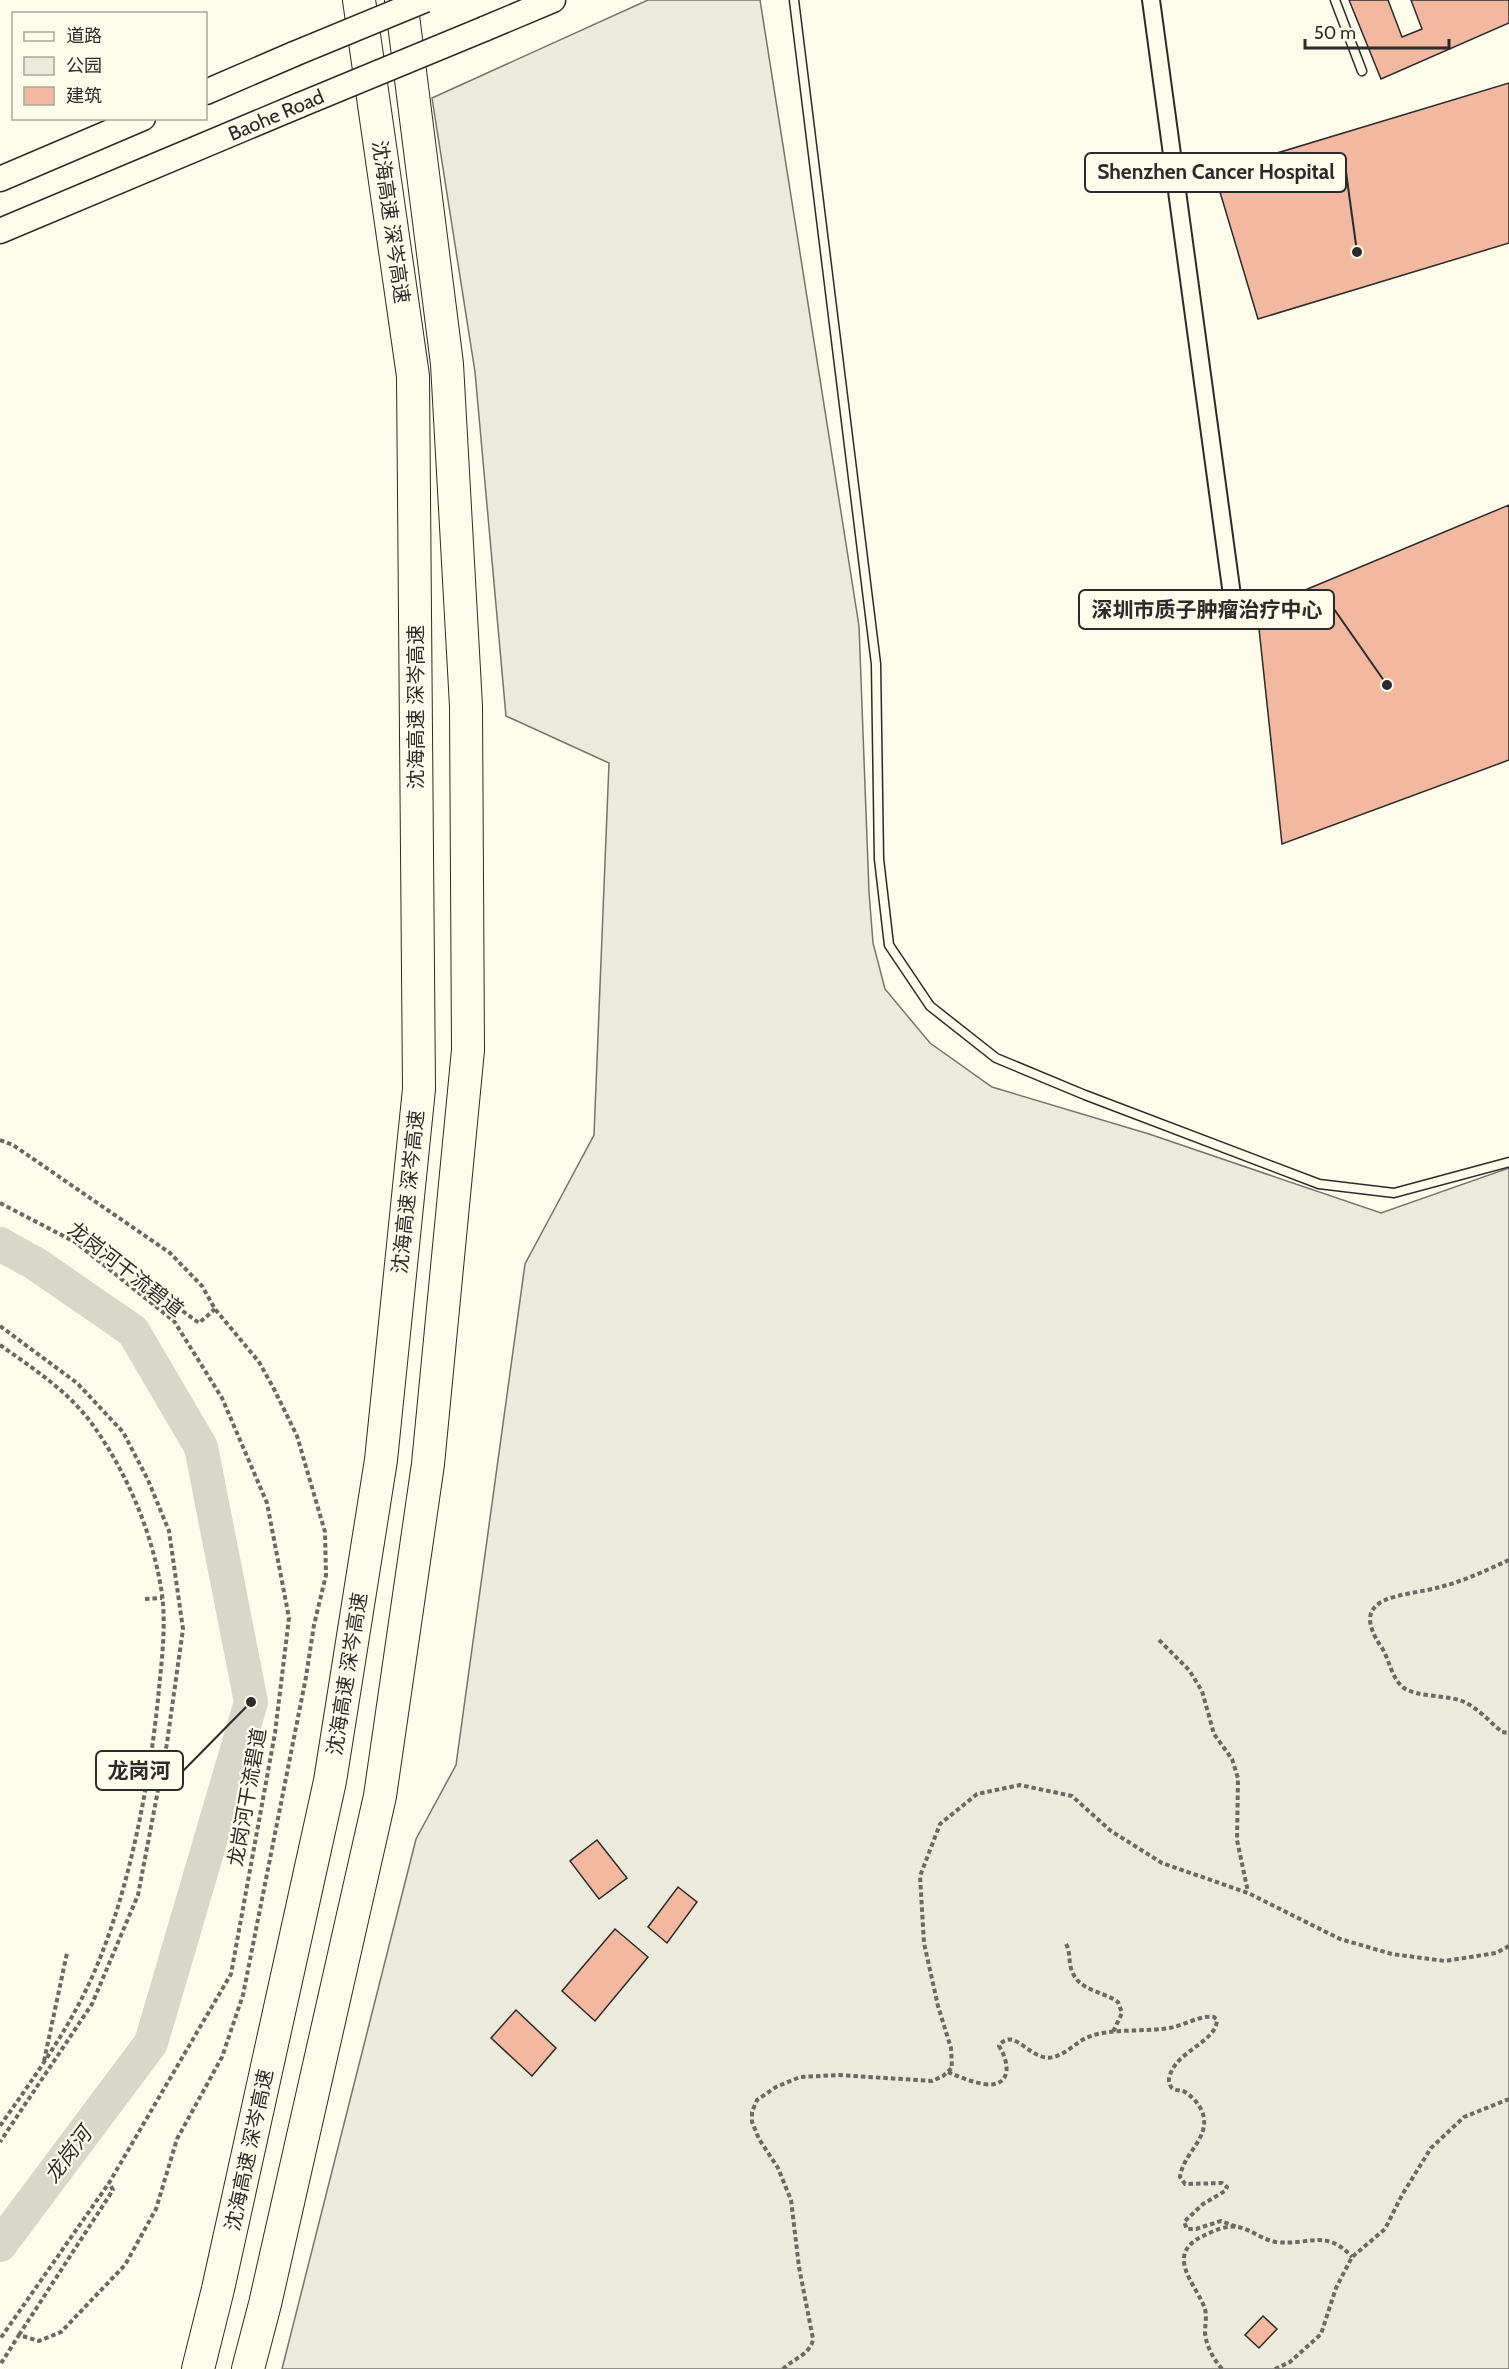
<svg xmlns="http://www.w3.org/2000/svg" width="1509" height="2369" font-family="Cabin,'Noto Sans SC',sans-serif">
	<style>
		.green { fill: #ecebdb; stroke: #74746e; stroke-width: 1.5 }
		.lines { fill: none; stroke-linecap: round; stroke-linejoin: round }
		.river { stroke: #d8d7c9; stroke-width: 34 }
		.building { fill: #f2b8a0; stroke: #2b2b2b; stroke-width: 1.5 }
		.service-casing { stroke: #2b2b2b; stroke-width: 11 }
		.minor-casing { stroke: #2b2b2b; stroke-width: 20 }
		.secondary-casing { stroke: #2b2b2b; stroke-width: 27 }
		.motorway-casing { stroke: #2b2b2b; stroke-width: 34 }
		.path { stroke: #6a6964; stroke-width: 4; stroke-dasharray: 4.5 3; stroke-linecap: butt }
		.service { stroke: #fdfbea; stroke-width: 8 }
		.minor { stroke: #fdfbea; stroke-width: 16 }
		.secondary { stroke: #fdfbea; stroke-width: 24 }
		.motorway { stroke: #fdfbea; stroke-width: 32 }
		.secondary-bridge-casing { stroke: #2b2b2b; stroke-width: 27; stroke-linecap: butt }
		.secondary-bridge { stroke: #fdfbea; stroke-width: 24 }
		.labels { text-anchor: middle; stroke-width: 4.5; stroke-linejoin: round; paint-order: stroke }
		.street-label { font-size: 20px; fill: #2b2b2b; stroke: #fdfbea }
		.water-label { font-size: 21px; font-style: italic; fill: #2b2b2b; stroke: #fdfbea }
		.leader { fill: none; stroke: #2b2b2b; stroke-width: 2 }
		.callout-dot { fill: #2b2b2b; stroke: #fdfbea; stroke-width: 2 }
		.callout { fill: #fdfbea; stroke: #2b2b2b; stroke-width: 2 }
		.callout-label { font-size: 21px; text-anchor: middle; font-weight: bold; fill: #2b2b2b }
	</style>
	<rect width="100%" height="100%" fill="#fdfbea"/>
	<polygon class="green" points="648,0 760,0 859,626 869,892 873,943 885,989 930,1043 992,1087 1149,1134 1381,1213 1509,1168 1509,2369 282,2369 416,1839 456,1765 525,1264 594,1135 609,763 506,716 475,372 432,98"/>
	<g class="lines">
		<polyline class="river" points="0,1244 36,1264 133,1331 201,1447 251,1702 151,2043 0,2245"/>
	</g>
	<g class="building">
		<polygon points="1349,0 1388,0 1402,37 1422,29 1411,0 1509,0 1509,23 1381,79"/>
		<polygon points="1509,83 1509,243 1258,319 1214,172"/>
		<polygon points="1509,505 1509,760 1282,844 1257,610"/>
		<polygon points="597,1840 627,1878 599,1899 570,1861"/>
		<polygon points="678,1887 697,1902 667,1943 648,1927"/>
		<polygon points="615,1929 648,1957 595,2021 562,1991"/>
		<polygon points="516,2010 556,2048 532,2076 491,2038"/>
		<polygon points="1263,2316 1277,2329 1259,2348 1245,2335"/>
	</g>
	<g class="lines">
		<g class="service-casing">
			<g id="service">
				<polyline points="794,0 876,664 879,859 889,945 930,1006 996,1058 1085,1095 1319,1184 1394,1193 1509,1162"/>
				<polyline points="1335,0 1362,71"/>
			</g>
		</g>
		<g class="minor-casing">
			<polyline id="minor" points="1151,0 1234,610"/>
		</g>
		<g class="secondary-casing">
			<g id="secondary">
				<polyline points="484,29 553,0"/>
				<polyline points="206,92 294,54"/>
				<polyline points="0,179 143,118"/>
				<polyline points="0,231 300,105"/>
			</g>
		</g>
		<g class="motorway-casing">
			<g id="motorway">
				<polyline points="198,2369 218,2289 330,1781 381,1460 419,1089 413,376 359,0"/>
				<polyline points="248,2369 265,2304 380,1796 428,1464 468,1050 466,706 447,364 401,0"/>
			</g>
		</g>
		<g class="path">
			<polyline points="0,1140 13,1145 170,1253 202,1286 215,1309 259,1362 274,1389 297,1436 325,1532 326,1575 314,1625 306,1677 243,1995 222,2057 177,2139 156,2209 125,2265 61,2332 39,2341 19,2335 0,2365"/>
			<polyline points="0,1203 75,1242 174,1321 222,1398 267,1503 289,1618 275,1733 231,1974 109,2183 0,2339"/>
			<polyline points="154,1305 162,1296 199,1323 215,1309"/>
			<polyline points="0,1326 77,1383 123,1432 148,1480 169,1531 183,1629 167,1743 138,1895 92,2004 0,2142"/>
			<path d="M 0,1345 C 34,1369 71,1393 95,1428 C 129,1477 153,1535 162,1594 C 166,1626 162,1658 159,1689 C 150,1784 127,1907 85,1992 C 62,2039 30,2083 0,2126"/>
			<path d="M 1509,1560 C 1487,1570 1464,1581 1440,1587 C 1406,1597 1344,1593 1382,1648 C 1390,1661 1391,1678 1404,1688 C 1417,1697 1446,1695 1462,1701 C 1477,1707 1490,1722 1502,1732 L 1509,1733"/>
			<polyline points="145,1599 162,1598"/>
			<polyline points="1159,1640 1189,1670 1202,1691 1214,1734 1232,1759 1238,1778 1237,1840 1248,1892"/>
			<path d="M 1066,1944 C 1071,1953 1068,1962 1072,1971 C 1079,1991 1103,1991 1118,2002 L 1122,2013 L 1113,2032"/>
			<polyline points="44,2061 67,1953"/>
			<path d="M 948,2072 C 959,2077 972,2082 984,2084 C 1012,2088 1010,2063 999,2046 C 1015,2023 1033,2069 1059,2055 C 1069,2051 1077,2042 1086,2038 C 1110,2027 1147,2033 1174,2027 C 1186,2024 1201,2015 1214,2017 L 1217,2020 C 1216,2042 1177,2051 1170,2075 C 1168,2079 1169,2085 1172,2088 C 1176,2091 1182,2090 1185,2092 C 1193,2097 1200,2105 1203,2114 C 1210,2139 1183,2153 1180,2177 L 1185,2184 L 1222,2183 L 1227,2187 L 1225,2191 L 1203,2204 L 1184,2222 L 1187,2229 L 1196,2229 L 1221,2221 L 1237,2227"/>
			<polyline points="19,2335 113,2190 109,2183"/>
			<path d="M 783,2369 C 793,2359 811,2354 813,2339 L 799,2267 L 791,2200 L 778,2168 L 759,2139 L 752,2122 L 752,2112 L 757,2100 L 776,2087 L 800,2077 L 839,2075 L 932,2081 L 943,2076 L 952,2068 L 951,2048 L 938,2006 L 924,1943 L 920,1876 L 940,1824 L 977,1794 L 1020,1785 L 1072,1796 L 1111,1831 L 1162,1863 L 1248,1893 L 1340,1939 L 1392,1954 L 1445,1961 L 1496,1953 L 1509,1946"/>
			<path d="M 1222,2369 C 1213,2358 1206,2346 1205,2332 C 1205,2325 1207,2317 1205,2309 C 1197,2285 1163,2255 1203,2236 C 1213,2231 1226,2225 1238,2227 C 1251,2229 1262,2240 1276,2242 C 1308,2246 1326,2228 1352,2257"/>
			<polyline points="1275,2369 1290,2362 1321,2334 1336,2288 1352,2257 1385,2229 1402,2195 1431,2148 1464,2117 1509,2099"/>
		</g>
		<use href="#service" class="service"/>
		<use href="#minor" class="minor"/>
		<use href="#secondary" class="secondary"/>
		<use href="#motorway" class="motorway"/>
		<g class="secondary-bridge-casing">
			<g id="secondary-bridge">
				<polyline points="294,54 425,0"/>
				<polyline points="300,105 484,29"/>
			</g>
		</g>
		<use href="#secondary-bridge" class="secondary-bridge"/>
	</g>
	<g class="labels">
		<g class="street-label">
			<text transform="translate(276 115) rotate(-23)" y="7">Baohe Road</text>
			<text transform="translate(391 222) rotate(82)" y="7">沈海高速 深岑高速</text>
			<text transform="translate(416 707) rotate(-90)" y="7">沈海高速 深岑高速</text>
			<text transform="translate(408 1192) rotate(-84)" y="7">沈海高速 深岑高速</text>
			<text transform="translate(126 1269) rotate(38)" y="7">龙岗河干流碧道</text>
			<text transform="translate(347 1674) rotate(-81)" y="7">沈海高速 深岑高速</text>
			<text transform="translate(247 1797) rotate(-80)" y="7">龙岗河干流碧道</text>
			<text transform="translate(249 2150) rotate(-78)" y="7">沈海高速 深岑高速</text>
		</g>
		<g class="water-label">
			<text transform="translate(68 2155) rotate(-53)" y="7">龙岗河</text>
		</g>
	</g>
	<path class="leader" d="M1357 252L1346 172M1387 685L1334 609M251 1702L183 1771"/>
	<g class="callout-dot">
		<circle cx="1357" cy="252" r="6"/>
		<circle cx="1387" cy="685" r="6"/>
		<circle cx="251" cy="1702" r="6"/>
	</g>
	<g class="callout">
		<rect x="1085" y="153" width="261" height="39" rx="6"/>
		<rect x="1079" y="590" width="255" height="39" rx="6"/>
		<rect x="96" y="1751" width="87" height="39" rx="6"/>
	</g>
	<g class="callout-label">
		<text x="1216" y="179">Shenzhen Cancer Hospital</text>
		<text x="1207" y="617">深圳市质子肿瘤治疗中心</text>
		<text x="139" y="1778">龙岗河</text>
	</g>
	<rect x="12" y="12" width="195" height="108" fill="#fdfbea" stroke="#a9a89e" stroke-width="1.5"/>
	<rect x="24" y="32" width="30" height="9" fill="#fdfbea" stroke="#a9a89e" stroke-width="1.5"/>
	<text x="66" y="42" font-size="18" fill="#2b2b2b">道路</text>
	<rect x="24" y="57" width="30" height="18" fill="#ecebdb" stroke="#a9a89e" stroke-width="1.5"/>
	<text x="66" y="72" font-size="18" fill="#2b2b2b">公园</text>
	<rect x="24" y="87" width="30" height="18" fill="#f2b8a0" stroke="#a9a89e" stroke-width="1.5"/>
	<text x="66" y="102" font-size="18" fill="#2b2b2b">建筑</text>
	<path d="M1305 39v9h144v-9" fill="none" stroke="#2b2b2b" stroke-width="3"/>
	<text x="1314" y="39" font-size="18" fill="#2b2b2b" stroke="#fdfbea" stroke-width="4.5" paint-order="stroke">50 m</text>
</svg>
